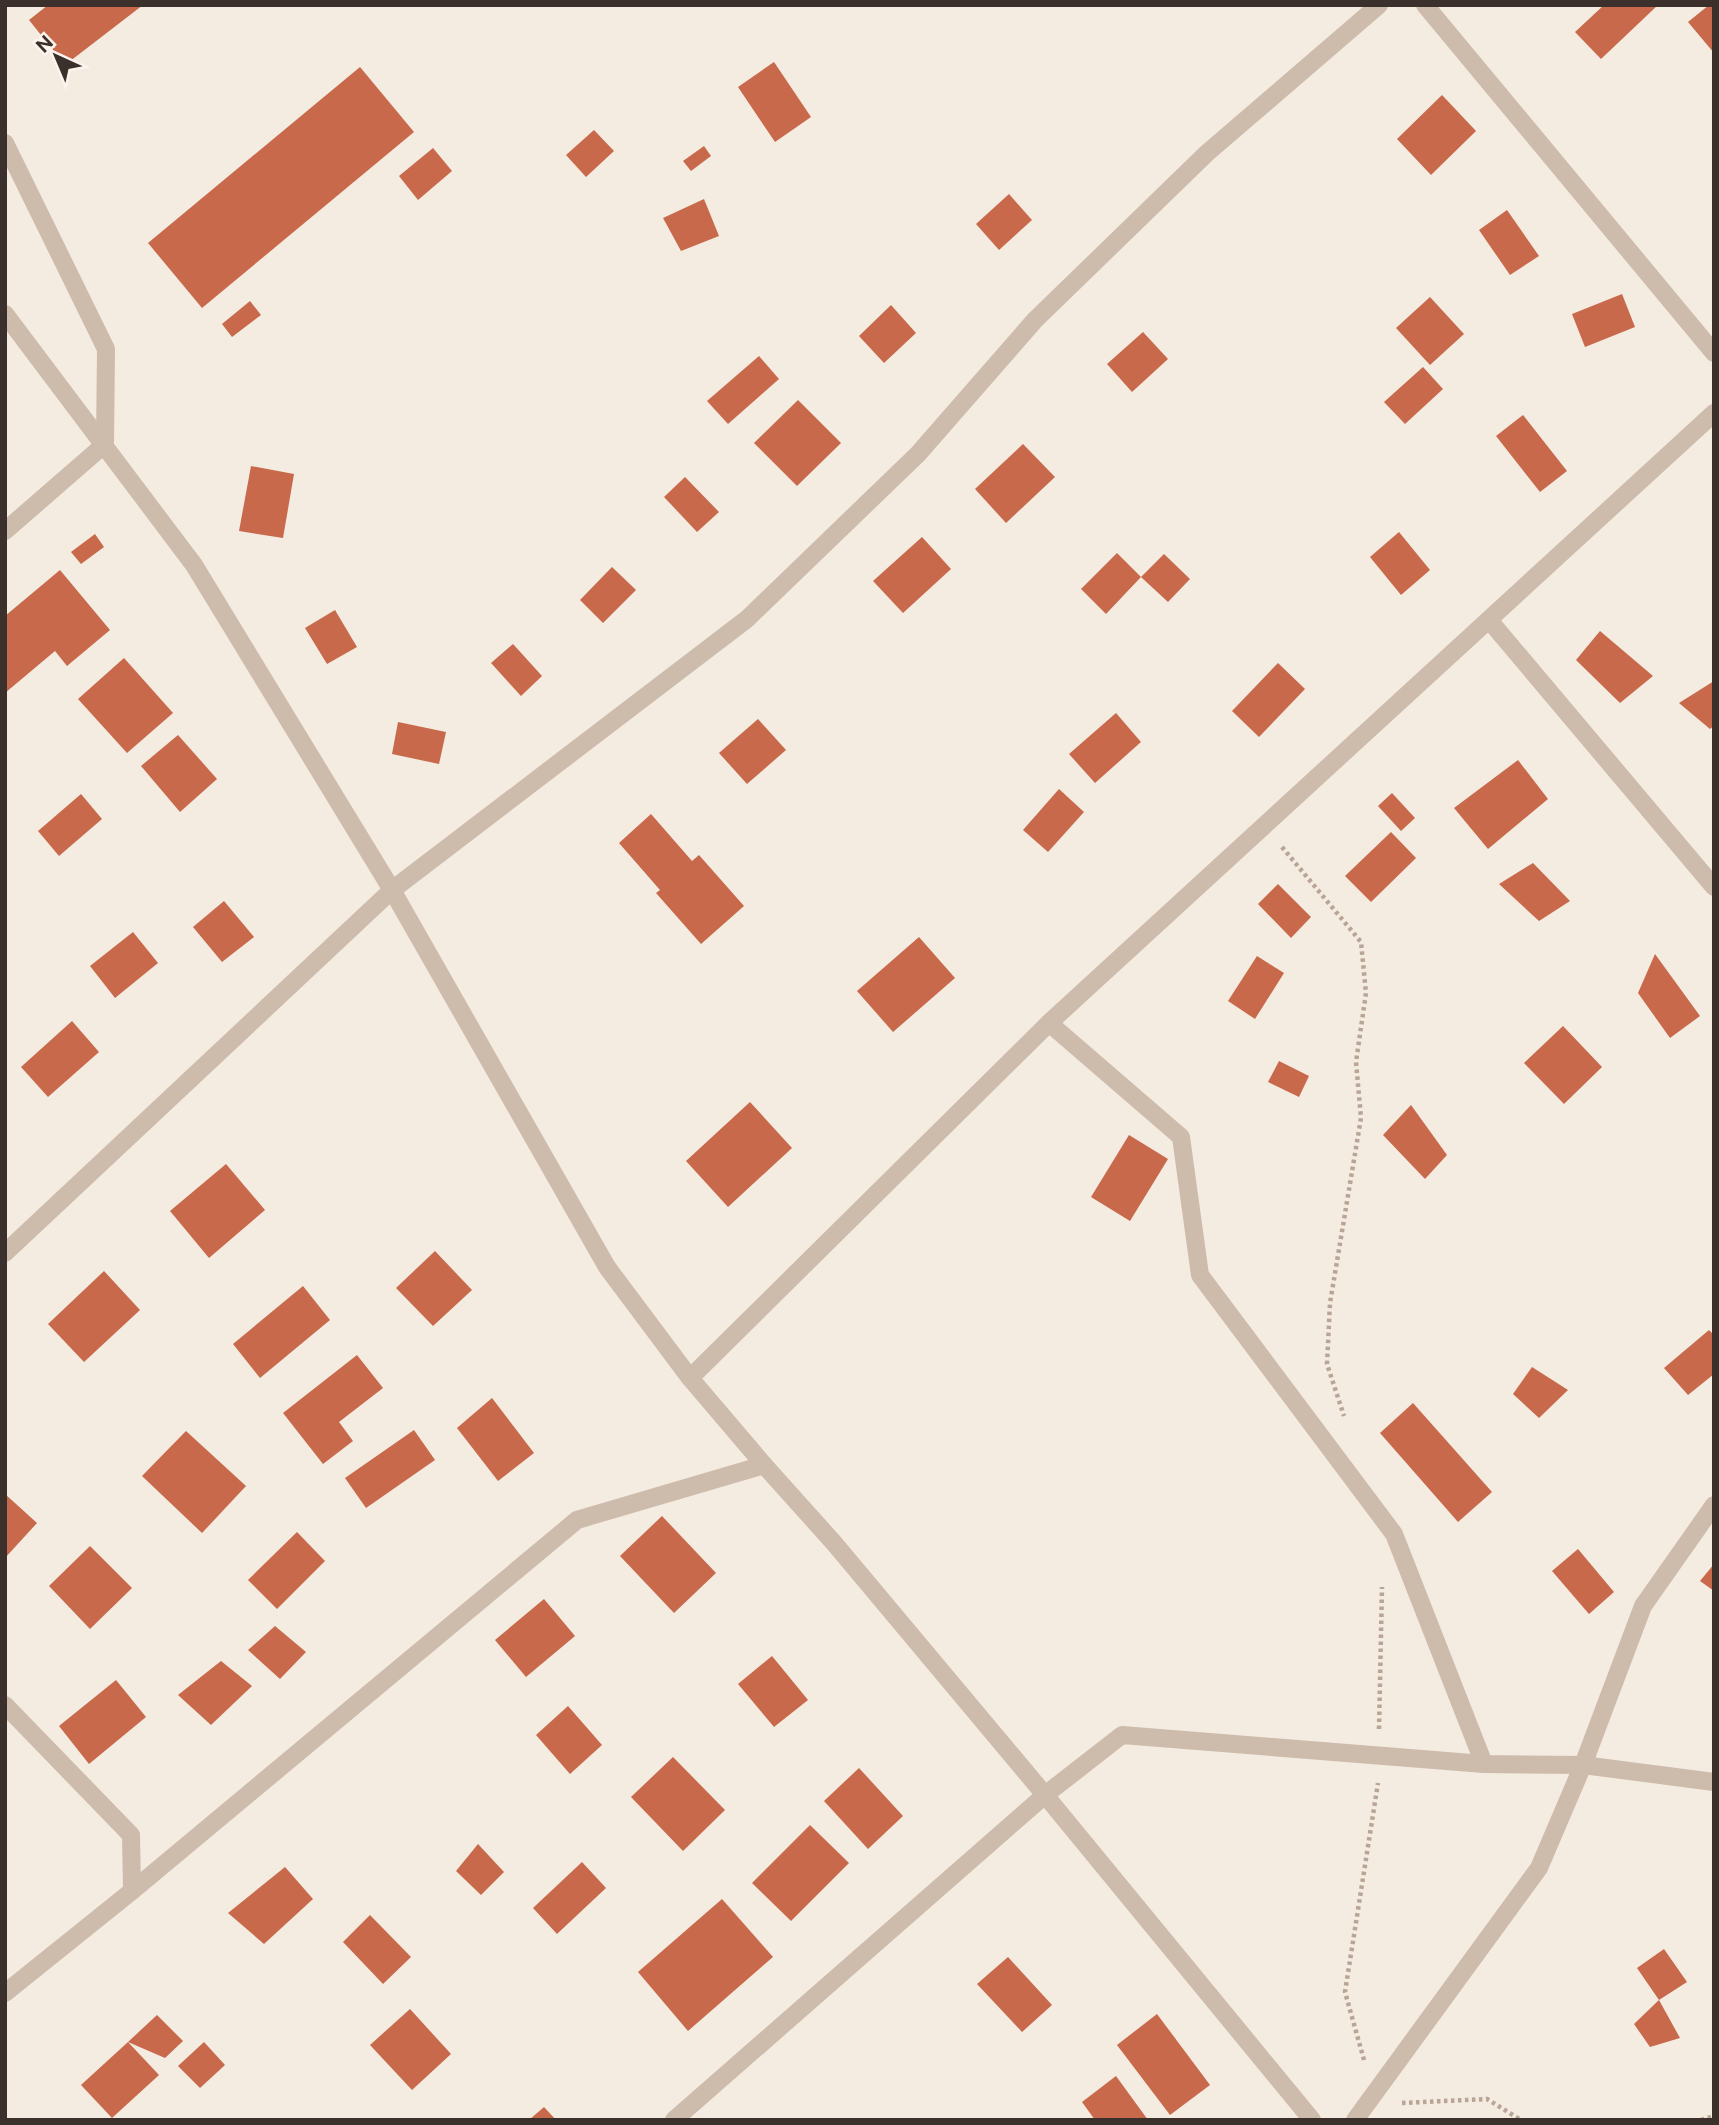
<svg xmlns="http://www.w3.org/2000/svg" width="1719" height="2125" font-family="'Public Sans',sans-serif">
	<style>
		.building { fill: #c8694b }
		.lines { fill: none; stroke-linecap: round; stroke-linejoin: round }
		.path { stroke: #b9a596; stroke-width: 4.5; stroke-dasharray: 3.5 3.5; stroke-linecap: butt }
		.minor { stroke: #cdbbac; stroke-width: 18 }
		.tertiary { stroke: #cdbbac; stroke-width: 18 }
	</style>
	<rect width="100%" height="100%" fill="#f4ebe1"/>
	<g class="building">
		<polygon points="48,5 143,5 65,65 29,20"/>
		<polygon points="1604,5 1658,5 1601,59 1575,32"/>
		<polygon points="1709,5 1714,5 1714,53 1688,22"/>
		<polygon points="774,62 811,117 775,142 738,87"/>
		<polygon points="360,67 414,132 202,308 148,243"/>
		<polygon points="1442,95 1476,131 1431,175 1397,139"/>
		<polygon points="594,130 614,151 586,177 566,155"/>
		<polygon points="704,146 711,156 691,171 683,161"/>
		<polygon points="433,148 452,171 418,200 399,176"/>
		<polygon points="1009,194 1032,220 999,250 976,224"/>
		<polygon points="704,199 719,236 681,251 663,218"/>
		<polygon points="1507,210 1539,256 1510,275 1479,230"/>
		<polygon points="1622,294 1635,327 1585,347 1572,314"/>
		<polygon points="1430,297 1464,334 1430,365 1396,328"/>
		<polygon points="250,301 261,315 232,337 222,324"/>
		<polygon points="891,305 916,333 884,363 859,336"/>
		<polygon points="1143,332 1168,359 1132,392 1107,364"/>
		<polygon points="759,356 779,379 728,424 707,401"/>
		<polygon points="1423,367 1443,389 1405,424 1384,402"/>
		<polygon points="798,400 841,443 797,486 754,443"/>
		<polygon points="1523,415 1567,471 1540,492 1496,436"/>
		<polygon points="1023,444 1055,477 1006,523 975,489"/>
		<polygon points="251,466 294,474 283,538 239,531"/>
		<polygon points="685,477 719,512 697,532 664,497"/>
		<polygon points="1399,532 1430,570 1401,595 1370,557"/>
		<polygon points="95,534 104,547 81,564 71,552"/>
		<polygon points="922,537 951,569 903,613 873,581"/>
		<polygon points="1117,553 1141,577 1164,554 1190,579 1168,602 1141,577 1106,614 1081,589"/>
		<polygon points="612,567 636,590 603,623 580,600"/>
		<polygon points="60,570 110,630 67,666 55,651 5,693 5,616"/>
		<polygon points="335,610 357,647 327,664 305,628"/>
		<polygon points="1600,631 1653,676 1620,703 1576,660"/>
		<polygon points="513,644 542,676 521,696 491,663"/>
		<polygon points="124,658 173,713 127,753 78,699"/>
		<polygon points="1278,663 1305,689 1259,737 1232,711"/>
		<polygon points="1714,681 1714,726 1710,729 1679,703"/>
		<polygon points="1116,713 1141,742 1095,783 1069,754"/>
		<polygon points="758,719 786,750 747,784 719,753"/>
		<polygon points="398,722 446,732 439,764 392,754"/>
		<polygon points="178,735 217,779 180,812 141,766"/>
		<polygon points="1518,760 1548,799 1488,849 1454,808"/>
		<polygon points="1059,789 1084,812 1048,852 1023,830"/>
		<polygon points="1392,793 1415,818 1401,831 1378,806"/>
		<polygon points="81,794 102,819 59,856 38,831"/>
		<polygon points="651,814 692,861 699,855 744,906 701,944 656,893 660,890 619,843"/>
		<polygon points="1391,832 1416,858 1371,902 1345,876"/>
		<polygon points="1533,863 1570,901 1539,921 1499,884"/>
		<polygon points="1278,884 1311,917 1291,938 1258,904"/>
		<polygon points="224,901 254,937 222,962 193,927"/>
		<polygon points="133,932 158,963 115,998 90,966"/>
		<polygon points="919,937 955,978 893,1032 857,991"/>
		<polygon points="1655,954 1700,1016 1670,1038 1638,993"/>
		<polygon points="1257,956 1284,973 1255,1019 1228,1001"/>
		<polygon points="72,1021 99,1052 48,1097 21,1067"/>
		<polygon points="1563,1026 1602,1067 1564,1104 1524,1063"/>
		<polygon points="1279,1061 1309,1076 1299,1097 1268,1082"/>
		<polygon points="750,1102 792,1148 728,1207 686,1161"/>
		<polygon points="1411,1105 1447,1155 1425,1179 1383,1135"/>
		<polygon points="1129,1135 1168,1159 1130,1221 1091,1197"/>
		<polygon points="226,1164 265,1210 209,1258 170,1211"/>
		<polygon points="435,1251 472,1290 433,1326 396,1288"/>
		<polygon points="104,1271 140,1310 84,1362 48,1324"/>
		<polygon points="303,1286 330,1320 260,1378 233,1344"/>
		<polygon points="1709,1330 1714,1335 1714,1374 1688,1395 1664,1368"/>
		<polygon points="357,1355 383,1388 339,1422 353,1441 323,1464 283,1413"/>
		<polygon points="1532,1367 1568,1390 1539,1418 1513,1394"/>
		<polygon points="492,1398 534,1453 498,1481 457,1428"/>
		<polygon points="1413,1403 1492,1492 1458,1522 1380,1433"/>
		<polygon points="414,1430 435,1460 366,1508 345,1478"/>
		<polygon points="186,1431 246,1486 202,1533 142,1476"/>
		<polygon points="5,1494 37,1523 5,1558"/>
		<polygon points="662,1516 716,1573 674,1613 620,1556"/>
		<polygon points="297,1532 325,1561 277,1609 248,1580"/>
		<polygon points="90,1546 132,1588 90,1629 49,1586"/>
		<polygon points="1578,1549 1614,1592 1589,1614 1552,1571"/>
		<polygon points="1714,1564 1714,1591 1700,1581"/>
		<polygon points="544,1599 575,1636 526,1677 495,1640"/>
		<polygon points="275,1626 306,1652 280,1679 248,1650"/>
		<polygon points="772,1656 808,1700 774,1727 738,1684"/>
		<polygon points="221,1661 252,1686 211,1725 178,1695"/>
		<polygon points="116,1680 146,1717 89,1764 59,1726"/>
		<polygon points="568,1706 602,1745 570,1774 536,1735"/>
		<polygon points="673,1757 725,1810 683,1851 631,1797"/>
		<polygon points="859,1768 903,1816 868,1849 824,1801"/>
		<polygon points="810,1825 849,1863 791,1921 752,1883"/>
		<polygon points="478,1844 504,1872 481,1895 456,1871"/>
		<polygon points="582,1862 606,1888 557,1934 533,1908"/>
		<polygon points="285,1867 313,1899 264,1944 228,1913"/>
		<polygon points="722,1899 773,1957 688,2031 638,1972"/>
		<polygon points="370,1915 411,1957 383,1984 343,1942"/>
		<polygon points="1664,1949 1687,1982 1659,2000 1680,2038 1650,2047 1634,2024 1659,2000 1637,1968"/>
		<polygon points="1008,1957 1052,2005 1022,2032 977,1984"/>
		<polygon points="410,2009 451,2054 412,2090 370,2045"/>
		<polygon points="1157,2014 1210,2085 1170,2115 1117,2045"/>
		<polygon points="157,2015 183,2041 165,2058 128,2042"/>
		<polygon points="128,2042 159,2075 112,2118 81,2085"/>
		<polygon points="204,2042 225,2065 200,2088 178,2066"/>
		<polygon points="1116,2076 1148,2120 1095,2120 1082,2102"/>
		<polygon points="544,2107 556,2120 529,2120"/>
	</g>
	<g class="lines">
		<g class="path">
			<polyline points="1282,847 1361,942 1366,993 1356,1062 1361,1118 1330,1303 1327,1364 1344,1416"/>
			<polyline points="1379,1729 1382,1587"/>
			<polyline points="1364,2060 1345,1992 1378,1783"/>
			<polyline points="1402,2103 1487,2099 1521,2120"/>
			<polyline points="1701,2120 1714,2116"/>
		</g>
		<g class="minor">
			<polyline points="1425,5 1714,353"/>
			<polyline points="5,143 106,349 105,444 5,531"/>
			<polyline points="1489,620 1714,887"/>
			<polyline points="392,890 747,619 918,454 1035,320 1207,153 1379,5"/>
			<polyline points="1049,1023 1181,1137 1200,1275 1394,1534 1484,1764"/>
			<polyline points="690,1378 1049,1023 1714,413"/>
			<polyline points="5,1705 131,1835 132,1891"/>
			<polyline points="5,1993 132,1891 577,1520 764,1465"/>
			<polyline points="674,2120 1045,1795 1122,1735 1484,1764 1583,1765 1714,1782"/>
			<polyline points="1355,2120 1539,1868 1583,1765 1643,1606 1714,1505"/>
		</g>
		<g class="tertiary">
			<polyline points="5,314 194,565 392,890 607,1267 690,1378 764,1465 834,1543 1045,1795 1312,2120"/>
			<polyline points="5,1253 392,890"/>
		</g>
	</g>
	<rect width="1719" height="2125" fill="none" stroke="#3b302b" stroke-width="14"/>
	<g transform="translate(56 56) rotate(316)" stroke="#fbf5ee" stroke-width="5" paint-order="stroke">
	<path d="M0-5L12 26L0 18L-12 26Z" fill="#3b302b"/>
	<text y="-10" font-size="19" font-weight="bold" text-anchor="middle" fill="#3b302b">N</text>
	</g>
</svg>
